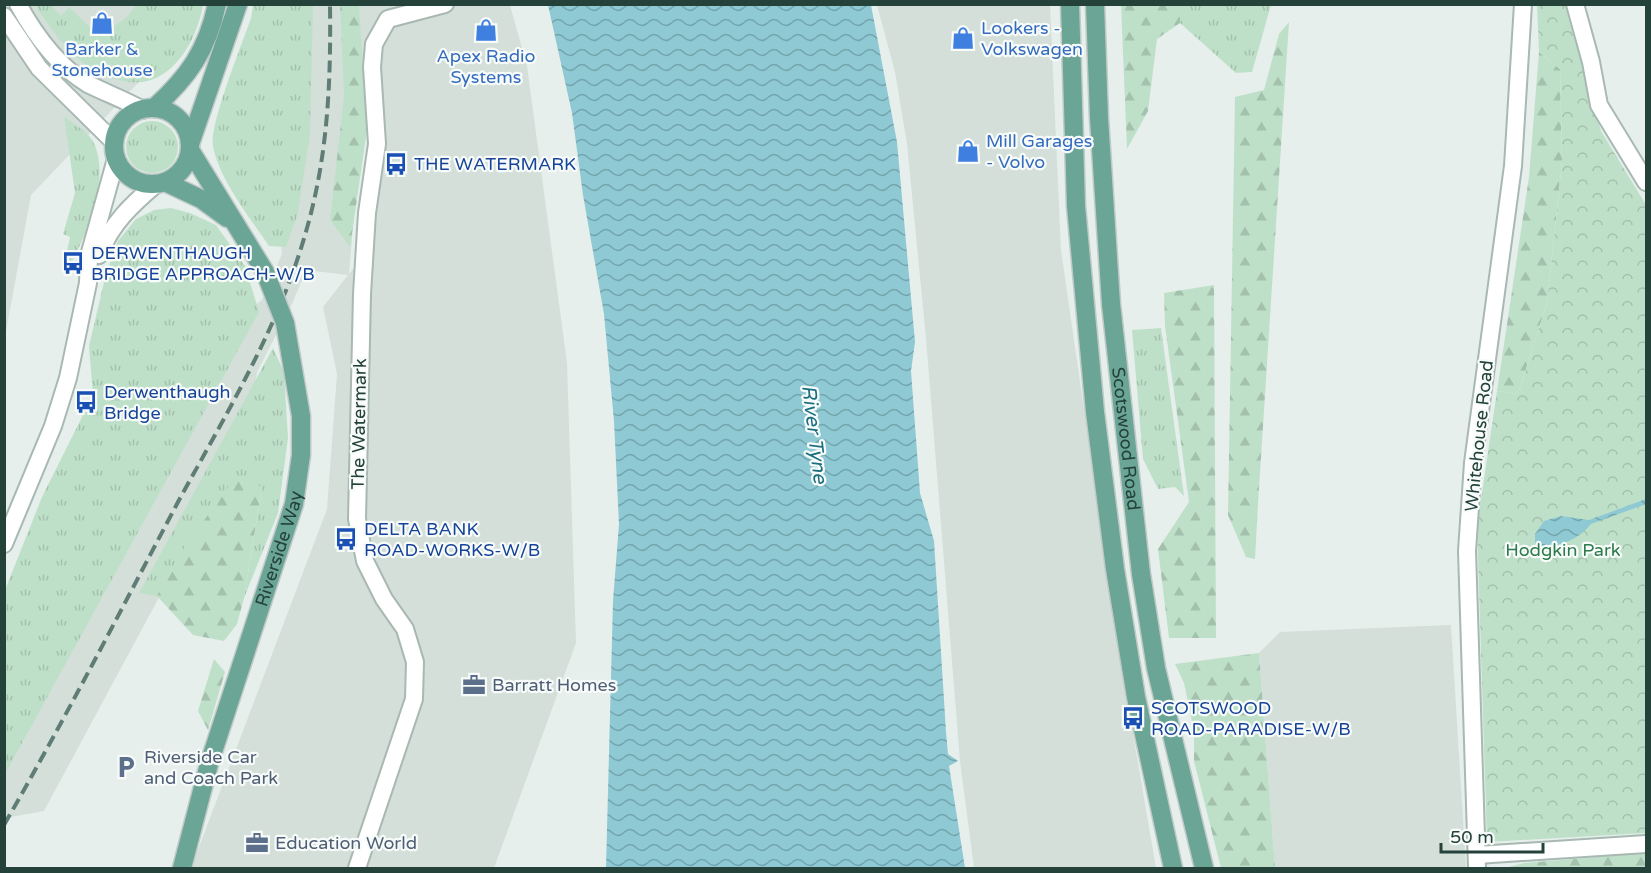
<svg xmlns="http://www.w3.org/2000/svg" width="1651" height="873" font-family="'Varela Round',sans-serif">
	<style>
		.built { fill: #d4dfda }
		.grass { fill: url(#grass-tufts) }
		.forest { fill: url(#forest-firs) }
		.park { fill: url(#park-crowns) }
		.water { fill: url(#water-waves) }
		.lines { fill: none; stroke-linecap: round; stroke-linejoin: round }
		.minor-casing { stroke: #a8b8b2; stroke-width: 20 }
		.major-casing { stroke: #c2cac8; stroke-width: 21 }
		.minor { stroke: #fff; stroke-width: 16 }
		.major { stroke: #6aa596; stroke-width: 18 }
		.rail { stroke: #5f7d75; stroke-width: 4; stroke-dasharray: 12 6; stroke-linecap: butt }
		.major-bridge-casing { stroke: #c2cac8; stroke-width: 21; stroke-linecap: butt }
		.major-bridge { stroke: #6aa596; stroke-width: 18 }
		.labels { text-anchor: middle; stroke-width: 4.5; stroke-linejoin: round; paint-order: stroke }
		.shop-label { font-size: 18px; fill: #366cbe; stroke: #f7fbf9; text-anchor: start }
		.transit-label { font-size: 18px; fill: #164399; stroke: #f7fbf9; text-anchor: start }
		.street-label { font-size: 18px; fill: #24423a; stroke: #f7fbf9 }
		.park-label { font-size: 18px; fill: #2d7a4b; stroke: #f7fbf9 }
		.service-label { font-size: 18px; fill: #4e5e75; stroke: #f7fbf9; text-anchor: start }
		.water-label { font-size: 20px; font-style: italic; fill: #1c6f80; stroke: #f7fbf9 }
	</style>
	<defs>
		<pattern id="grass-tufts" width="24" height="20" patternUnits="userSpaceOnUse" patternTransform="scale(1.5)"><rect width="24" height="20" fill="#bfe0c8"/><path d="M3 7l-1-3M5 7V3M7 7l1-3M15 17l-1-3M17 17v-4M19 17l1-3" fill="none" stroke="#a4c1ad"/></pattern>
		<pattern id="forest-firs" width="22" height="20" patternUnits="userSpaceOnUse" patternTransform="scale(1.5)"><rect width="22" height="20" fill="#bfe0c8"/><path d="M5 1l3.5 6h-7zM16 11l3.5 6h-7z" fill="#a4c1ad"/></pattern>
		<pattern id="park-crowns" width="20" height="18" patternUnits="userSpaceOnUse" patternTransform="scale(1.5)"><rect width="20" height="18" fill="#bfe0c8"/><path d="M2 6a3 3 0 1 1 6 0M12 15a3 3 0 1 1 6 0" fill="none" stroke="#a4c1ad"/></pattern>
		<pattern id="water-waves" width="16" height="10" patternUnits="userSpaceOnUse" patternTransform="scale(1.5)"><rect width="16" height="10" fill="#8ec9d4"/><path d="M0 5q4-4 8 0t8 0" fill="none" stroke="#74a5ad"/></pattern>
	</defs>
	<rect width="100%" height="100%" fill="#e6efeb"/>
	<g class="built">
		<polygon points="5,5 182,5 177,42 31,195 5,337"/>
		<polygon points="303,5 353,5 361,131 349,274 354,268 368,138 356,5 510,5 527,66 567,363 576,643 494,868 191,868 327,509 337,374 323,307 348,275 306,270 292,304 257,372 247,434 44,811 5,818 5,703 245,312 262,300 282,254 279,223"/>
		<polygon points="877,5 1050,5 1061,250 1119,652 1156,868 974,868 960,761 926,338 907,144 895,72"/>
		<polygon points="1451,625 1466,868 1275,868 1259,653 1280,632"/>
	</g>
	<g class="grass">
		<path d="M 35,5 L 51,5 L 61,16 L 69,7 L 92,29 L 107,31 L 127,17 L 136,5 L 203,5 C 196,46 166,94 119,80 C 112,78 103,77 97,73 C 70,56 52,31 35,5 Z"/>
		<path d="M 253,5 L 313,5 L 310,134 L 298,213 L 286,247 L 269,246 C 250,218 219,179 213,146 C 209,125 243,42 251,18 Z"/>
		<polygon points="1180,5 1271,5 1252,72 1236,73 1180,23"/>
		<path d="M 64,116 C 72,123 87,131 92,140 C 112,173 88,232 72,261 L 65,260 L 70,237 L 63,234 L 75,193 Z"/>
		<circle cx="152" cy="147" r="26"/>
		<polygon points="171,208 190,213 216,225 245,266 259,312 5,774 5,590 42,497 93,395 89,346 106,274 118,241 136,219 154,210"/>
		<polygon points="1161,328 1184,496 1175,487 1158,489 1143,459 1132,330"/>
		<polygon points="273,348 284,372 288,438 278,513 244,598 262,487 183,550 157,596 139,593"/>
	</g>
	<g class="forest">
		<polygon points="340,5 359,5 367,130 350,247 330,220 344,96"/>
		<polygon points="1121,5 1180,5 1180,23 1157,39 1148,111 1127,149"/>
		<polygon points="1289,22 1258,504 1255,559 1246,557 1228,515 1235,97 1264,90 1279,34"/>
		<polygon points="1539,52 1560,69 1562,162 1547,303 1518,394 1497,391 1529,177"/>
		<polygon points="1214,285 1216,638 1169,638 1158,549 1189,502 1165,326 1164,293"/>
		<polygon points="235,477 262,487 244,598 237,624 224,641 193,635 157,596 183,550"/>
		<polygon points="1259,653 1275,868 1221,868 1194,761 1194,731 1184,683 1175,664"/>
		<polygon points="214,659 225,672 208,730 198,711"/>
		<polygon points="1646,853 1646,868 1505,868 1524,863"/>
	</g>
	<polygon class="park" points="1537,5 1565,5 1601,131 1646,205 1646,833 1487,842 1477,527 1497,391 1518,394 1547,303 1562,162 1560,69 1539,52"/>
	<g class="water">
		<polygon points="548,5 871,5 897,142 915,342 911,371 920,493 934,541 946,732 948,754 958,761 949,766 965,868 606,868 613,601 619,524 614,421 604,314 583,195 572,113"/>
		<path d="M 1646,499 L 1646,504 L 1591,524 C 1578,540 1555,550 1535,546 L 1535,534 L 1544,521 L 1561,516 L 1589,520 Z"/>
	</g>
	<g class="lines">
		<g class="minor-casing">
			<g id="minor">
				<path d="M 18,4 C 35,35 57,66 88,84 C 106,93 125,100 143,110"/>
				<polyline points="1575,4 1591,62 1599,105 1646,182"/>
				<polyline points="4,16 39,68 114,142"/>
				<path d="M 99,255 C 111,224 131,205 156,184"/>
				<polyline points="4,544 53,426 68,378 88,283 89,256 116,159"/>
				<polyline points="1477,855 1646,844"/>
				<polyline points="357,868 414,699 415,662 405,629 384,599 365,561 357,519 362,294 367,213 377,144 372,67 374,44 388,19 445,4"/>
				<polyline points="1477,868 1467,551 1473,463 1513,166 1523,4"/>
			</g>
		</g>
		<g class="major-casing">
			<g id="major">
				<polyline points="1070,4 1076,206 1095,412 1115,569 1136,697 1173,868"/>
				<path id="s1" d="M 1095,4 L 1099,118 L 1111,304 L 1141,574 L 1156,668 L 1204,868"/>
				<path d="M 154,108 C 188,77 207,51 217,4"/>
				<circle cx="152" cy="146" r="38"/>
				<polyline points="190,144 238,4"/>
				<polyline points="190,150 265,272"/>
				<polyline points="165,182 201,199 227,218"/>
				<path id="s2" d="M 182,868 L 209,764 L 294,504 L 301,455 L 301,416 L 285,323"/>
			</g>
		</g>
		<use href="#minor" class="minor"/>
		<use href="#major" class="major"/>
		<path class="rail" d="M 4,825 C 65,719 121,610 178,502 C 226,414 280,326 307,228 C 328,154 331,81 330,4"/>
		<g class="major-bridge-casing">
			<polyline id="major-bridge" points="265,272 285,323"/>
		</g>
		<use href="#major-bridge" class="major-bridge"/>
	</g>
	<defs>
		<g id="shop-bare" transform="scale(1.8)"><path d="M-5-2.5h2.3a2.7 3.5 0 0 1 5.4 0H5L5.5 6h-11ZM-1.5-2.5h3a1.5 2.3 0 0 0-3 0Z" fill="#3f7fe0" stroke="#f7fbf9" stroke-width="2.5" paint-order="stroke"/></g>
		<g id="bus-bare" transform="scale(1.8)"><path d="M-5-6H5V4H4V6H2V4H-2V6H-4V4H-5ZM-3.5-4V0h7V-4ZM-3.5 1.2v1.5H-2V1.2ZM2 1.2v1.5H3.5V1.2Z" fill="#1a4fb4" stroke="#f7fbf9" stroke-width="2.5" paint-order="stroke"/></g>
		<g id="office-bare" transform="scale(1.8)"><path d="M-6-3h4V-5.5h4V-3h4V5H-6ZM-1-4.5V-3h2v-1.5ZM-6 0V1H6V0Z" fill="#5c6f8a" stroke="#f7fbf9" stroke-width="2.5" paint-order="stroke"/></g>
		<g id="parking-bare" transform="scale(1.8)"><path d="M-3.5-5.5H1a3.5 3.5 0 0 1 0 7H-1V5.5H-3.5ZM-1-3.4V-.6H.8a1.4 1.4 0 0 0 0-2.8Z" fill="#5c6f8a" stroke="#f7fbf9" stroke-width="2.5" paint-order="stroke"/></g>
	</defs>
	<g fill-rule="evenodd">
		<use href="#shop-bare" x="102" y="23"/>
		<use href="#shop-bare" x="486" y="30"/>
		<use href="#shop-bare" x="963" y="38"/>
		<use href="#shop-bare" x="968" y="151"/>
		<use href="#bus-bare" x="396" y="164"/>
		<use href="#bus-bare" x="73" y="263"/>
		<use href="#bus-bare" x="86" y="402"/>
		<use href="#bus-bare" x="346" y="539"/>
		<use href="#office-bare" x="474" y="685"/>
		<use href="#bus-bare" x="1133" y="718"/>
		<use href="#parking-bare" x="126" y="767"/>
		<use href="#office-bare" x="257" y="843"/>
	</g>
	<g class="labels">
		<g class="shop-label">
			<text x="981" y="34">Lookers -<tspan x="981" dy="21">Volkswagen</tspan></text>
			<text x="102" y="55" text-anchor="middle">Barker &amp;<tspan x="102" dy="21">Stonehouse</tspan></text>
			<text x="486" y="62" text-anchor="middle">Apex Radio<tspan x="486" dy="21">Systems</tspan></text>
			<text x="986" y="147">Mill Garages<tspan x="986" dy="21">- Volvo</tspan></text>
		</g>
		<g class="transit-label">
			<text x="414" y="170">THE WATERMARK</text>
			<text x="91" y="259">DERWENTHAUGH<tspan x="91" dy="21">BRIDGE APPROACH-W/B</tspan></text>
			<text x="104" y="398">Derwenthaugh<tspan x="104" dy="21">Bridge</tspan></text>
			<text x="364" y="535">DELTA BANK<tspan x="364" dy="21">ROAD-WORKS-W/B</tspan></text>
			<text x="1151" y="714">SCOTSWOOD<tspan x="1151" dy="21">ROAD-PARADISE-W/B</tspan></text>
		</g>
		<g class="street-label">
			<text transform="translate(359 424) rotate(-89)" y="6">The Watermark</text>
			<text transform="translate(1479 436) rotate(-84)" y="6">Whitehouse Road</text>
			<text dy="6" stroke="none"><textPath href="#s1" startOffset="436">Scotswood Road</textPath></text>
			<text dy="6" stroke="none"><textPath href="#s2" startOffset="334">Riverside Way</textPath></text>
		</g>
		<g class="park-label">
			<text x="1563" y="556">Hodgkin Park</text>
		</g>
		<g class="service-label">
			<text x="492" y="691">Barratt Homes</text>
			<text x="144" y="763">Riverside Car<tspan x="144" dy="21">and Coach Park</tspan></text>
			<text x="275" y="849">Education World</text>
		</g>
		<g class="water-label">
			<text transform="translate(815 434) rotate(83)" y="7">River Tyne</text>
		</g>
	</g>
	<rect width="1651" height="873" fill="none" stroke="#24423a" stroke-width="12"/>
	<path d="M1441 843v9h102v-9" fill="none" stroke="#24423a" stroke-width="3"/>
	<text x="1450" y="843" font-size="18" fill="#24423a" stroke="#f7fbf9" stroke-width="4.5" paint-order="stroke">50 m</text>
</svg>
